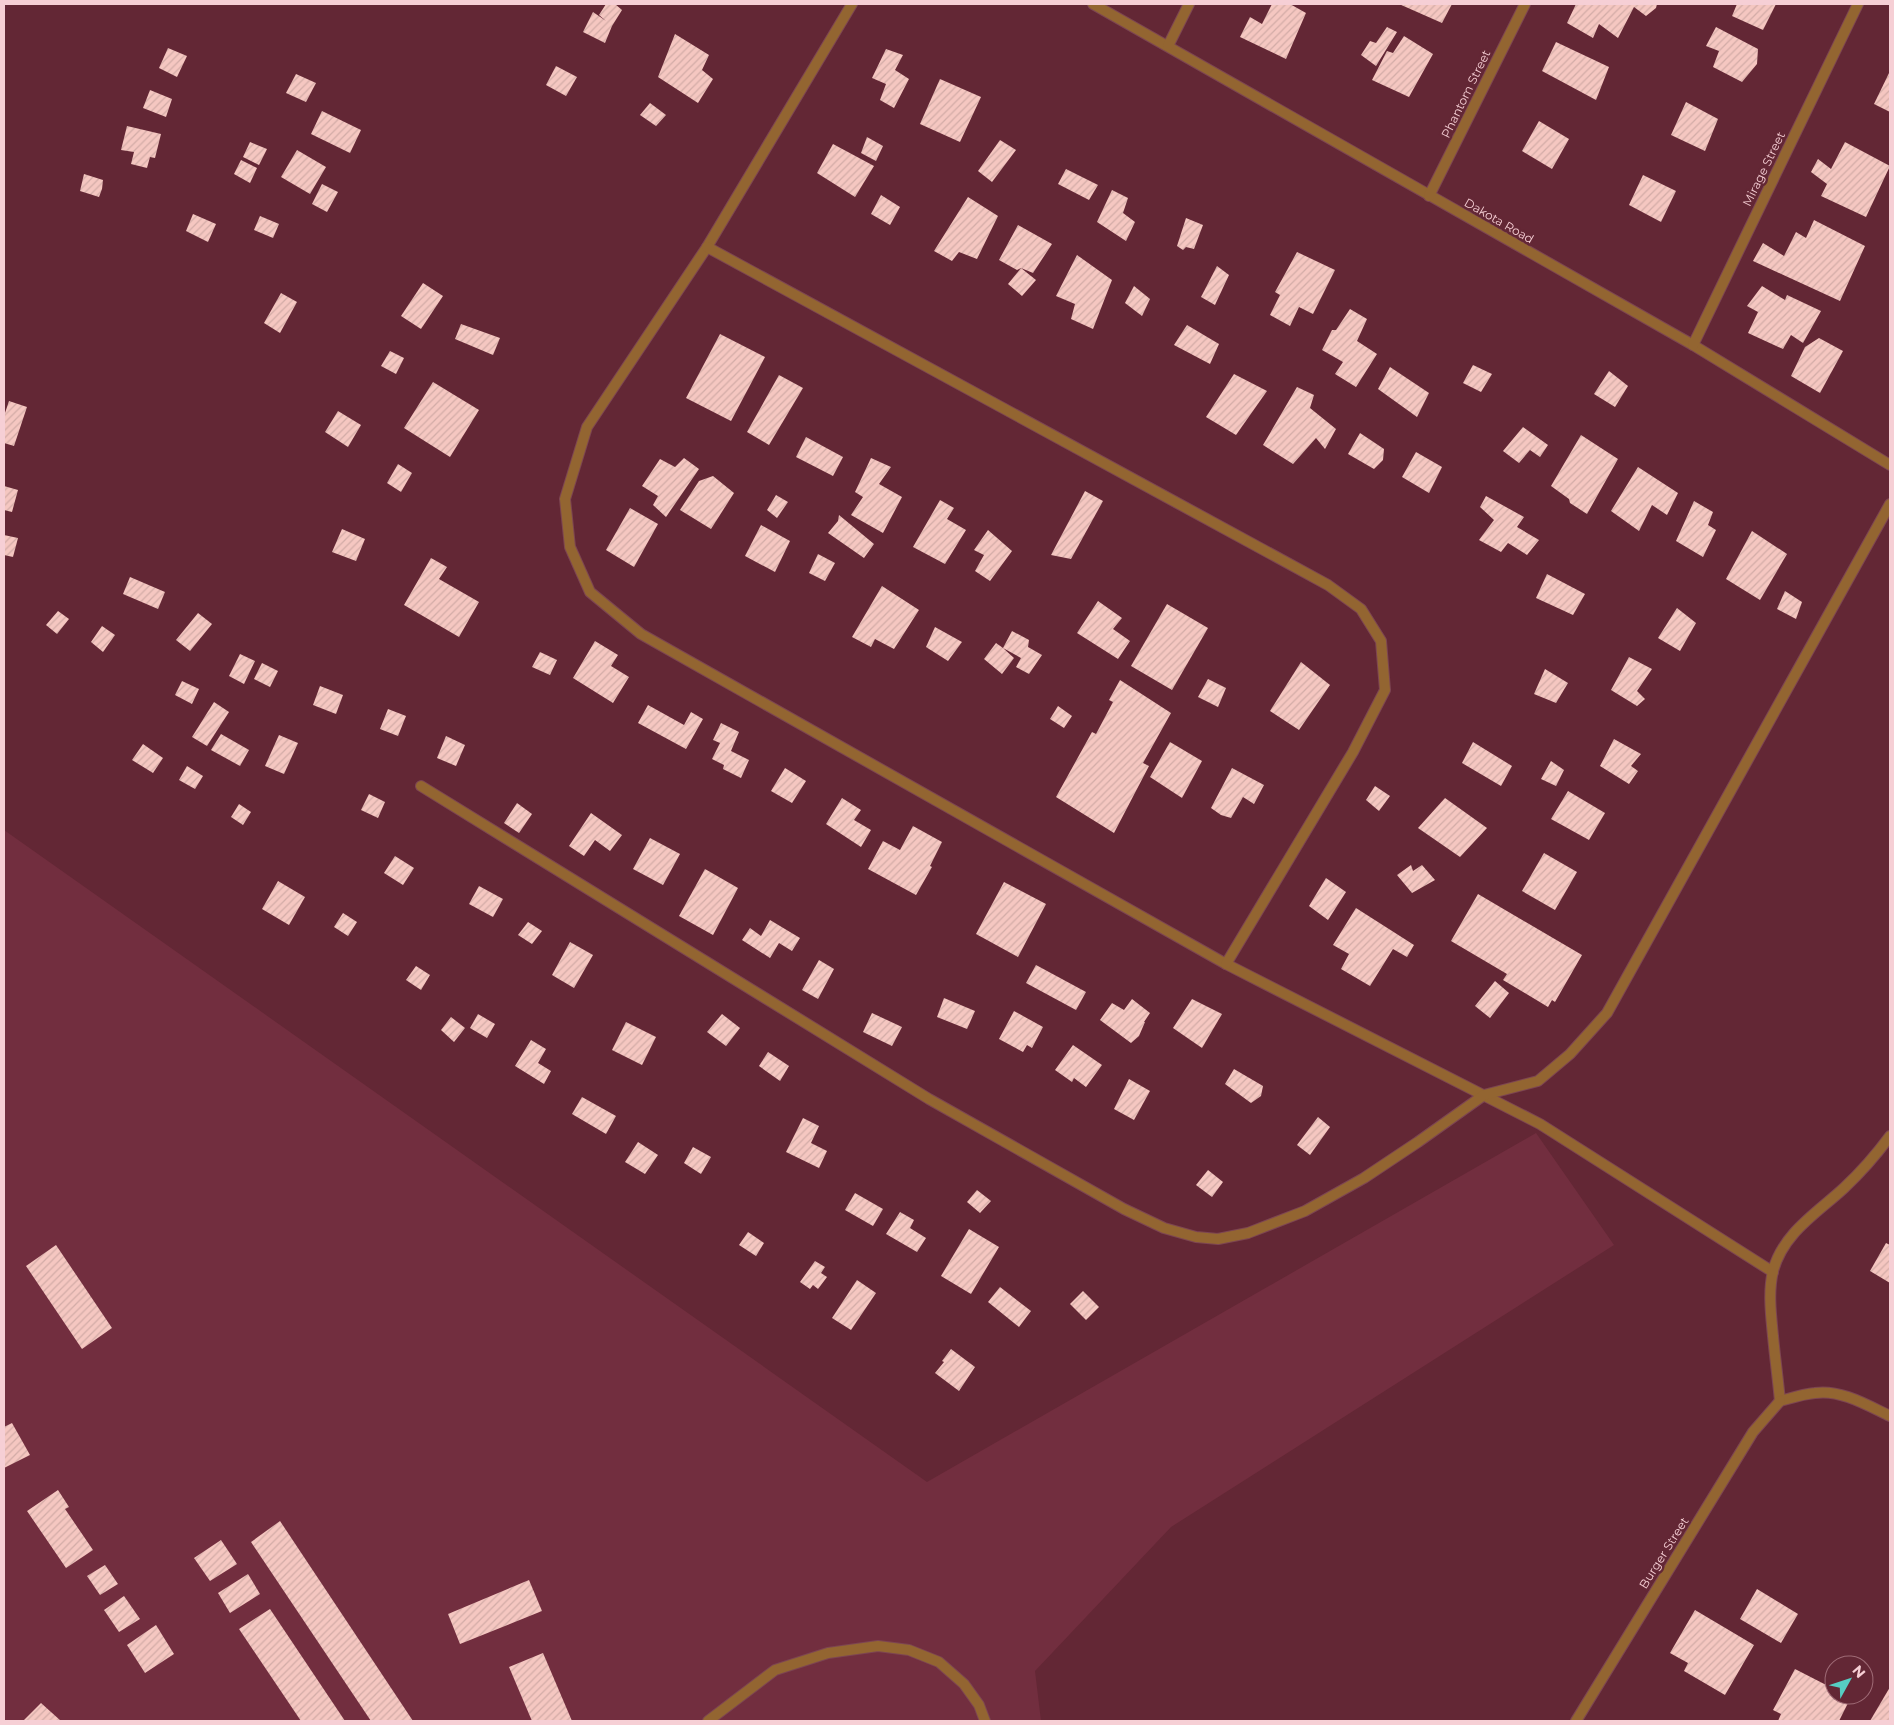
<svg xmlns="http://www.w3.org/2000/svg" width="1894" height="1725" font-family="Montserrat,sans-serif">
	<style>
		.built { fill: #722e3f }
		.building { fill: url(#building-hatch) }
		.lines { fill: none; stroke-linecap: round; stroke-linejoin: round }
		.lane-casing { stroke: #7d4552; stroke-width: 12 }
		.street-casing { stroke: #7d4552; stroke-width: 12 }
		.lane { stroke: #936531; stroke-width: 10 }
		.street { stroke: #936531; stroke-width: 10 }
		.labels { text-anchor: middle; stroke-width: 5; stroke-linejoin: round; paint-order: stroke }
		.street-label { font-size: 12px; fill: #f6cfd5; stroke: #632735 }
	</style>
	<defs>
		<pattern id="building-hatch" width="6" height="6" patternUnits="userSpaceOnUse" patternTransform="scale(1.25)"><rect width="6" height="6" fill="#f5c7c1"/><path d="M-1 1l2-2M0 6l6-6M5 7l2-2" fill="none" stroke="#d3aca7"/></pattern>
	</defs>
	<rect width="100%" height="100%" fill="#632735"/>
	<polygon class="built" points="4,830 927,1482 1536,1133 1614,1245 1171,1527 1035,1671 1041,1721 4,1721"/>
	<g class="building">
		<polygon points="606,4 615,4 622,10 612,26 605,43 583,32 593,12 606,21 599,15"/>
		<polygon points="1272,4 1290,4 1306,13 1286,59 1240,37 1250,17 1262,24"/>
		<polygon points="1399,4 1452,4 1442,23"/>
		<polygon points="1576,4 1657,4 1656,8 1646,16 1634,7 1618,38 1599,24 1593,38 1567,23"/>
		<polygon points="1737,4 1776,4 1763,30 1732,16"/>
		<polygon points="1387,27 1397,32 1376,66 1361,55 1370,41 1376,43"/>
		<polygon points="1716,27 1758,49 1757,64 1742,82 1713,67 1719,51 1706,46"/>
		<polygon points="675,34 709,55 702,70 713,79 698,103 658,77"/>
		<polygon points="1404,36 1433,54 1409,97 1372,80 1387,51 1393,53"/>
		<polygon points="1556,42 1609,67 1596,100 1542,71"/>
		<polygon points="168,48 187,56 177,77 159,68"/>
		<polygon points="886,49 903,55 895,70 909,79 894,108 880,100 886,84 872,78"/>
		<polygon points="556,66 577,77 566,96 546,85"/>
		<polygon points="1890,71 1890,112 1874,104"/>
		<polygon points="296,74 316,83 306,102 286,93"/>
		<polygon points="940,79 981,97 960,142 920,124"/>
		<polygon points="150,90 172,99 166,117 143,108"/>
		<polygon points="1686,102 1718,119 1705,151 1671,135"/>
		<polygon points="650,103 666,115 656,126 640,115"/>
		<polygon points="322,111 361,130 350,153 311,134"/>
		<polygon points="1539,121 1569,139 1552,169 1522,151"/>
		<polygon points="127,126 161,134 155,158 150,157 147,168 131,164 134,152 121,150"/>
		<polygon points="867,137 883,146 876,161 861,153"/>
		<polygon points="1000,140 1016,150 992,182 978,171"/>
		<polygon points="250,142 267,149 259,165 243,157"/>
		<polygon points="1845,142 1890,166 1866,217 1821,196 1827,184 1811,172 1818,159 1831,169"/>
		<polygon points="833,144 874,166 855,197 817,173"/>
		<polygon points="297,150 326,167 310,194 281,177"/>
		<polygon points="241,160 257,168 250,183 234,174"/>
		<polygon points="1066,169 1098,185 1089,200 1058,184"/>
		<polygon points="84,174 103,180 102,189 99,197 80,191"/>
		<polygon points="1643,175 1676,191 1661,222 1629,205"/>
		<polygon points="322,184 338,192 327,212 312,204"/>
		<polygon points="1112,190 1128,198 1123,213 1135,222 1126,241 1097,222"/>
		<polygon points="881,195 900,207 890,225 871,214"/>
		<polygon points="968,197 998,216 977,259 959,252 952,261 934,251"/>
		<polygon points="193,214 216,224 208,242 186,231"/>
		<polygon points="260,216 279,224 273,238 254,230"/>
		<polygon points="1186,218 1203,225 1194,249 1186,247 1183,250 1177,246"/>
		<polygon points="1814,220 1865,246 1840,301 1753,261 1763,243 1784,256 1796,232 1806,238"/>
		<polygon points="1018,225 1052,244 1033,273 1021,268 1036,280 1022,296 1008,284 1021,268 1017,270 999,260"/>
		<polygon points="1297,252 1335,270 1313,314 1299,307 1290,326 1270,315 1280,295 1275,292"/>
		<polygon points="1077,255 1112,280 1093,329 1071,319 1075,304 1056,296"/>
		<polygon points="1217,266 1229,275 1215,305 1201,297"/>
		<polygon points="423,283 443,296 421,329 401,316"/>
		<polygon points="1134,286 1150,299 1142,316 1125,303"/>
		<polygon points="1762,286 1785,300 1787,295 1821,311 1803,343 1791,335 1783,349 1748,333 1758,312 1747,306"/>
		<polygon points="281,293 297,302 280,333 264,323"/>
		<polygon points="1350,309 1367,319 1357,341 1377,354 1356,387 1335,374 1343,362 1322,350 1332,330 1336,330"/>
		<polygon points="461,324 500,338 493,355 455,339"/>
		<polygon points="1187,325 1219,344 1210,364 1174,345"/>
		<polygon points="720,334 765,357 731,421 686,398"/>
		<polygon points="1819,338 1843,351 1820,393 1791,376 1805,347"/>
		<polygon points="390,351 404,358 396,374 381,366"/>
		<polygon points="1473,365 1492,374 1481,392 1463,383"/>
		<polygon points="1390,367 1429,393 1417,417 1378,389"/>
		<polygon points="1609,371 1628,386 1615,407 1594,394"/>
		<polygon points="1234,374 1267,391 1236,435 1206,417"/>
		<polygon points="779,375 803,388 769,445 747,432"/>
		<polygon points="433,382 479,410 450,457 404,428"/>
		<polygon points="1297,387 1314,395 1310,408 1336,429 1325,449 1316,438 1293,464 1263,445"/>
		<polygon points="9,401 27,407 14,446 4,443 4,416"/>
		<polygon points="338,411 361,425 348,447 325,432"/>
		<polygon points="1523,427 1548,445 1540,457 1530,450 1519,463 1503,451"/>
		<polygon points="1360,433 1384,449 1383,460 1374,469 1348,454"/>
		<polygon points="1581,435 1618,459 1587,514 1570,503 1569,499 1551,486"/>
		<polygon points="806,437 843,457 833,476 796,457"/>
		<polygon points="1416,452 1442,467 1429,493 1402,477"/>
		<polygon points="684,458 699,469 666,517 653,505 658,496 642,486 660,459 675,467"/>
		<polygon points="871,458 891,467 879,484 902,497 883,533 851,515 863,497 855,492"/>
		<polygon points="398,464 412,473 401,492 387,483"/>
		<polygon points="1638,467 1678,493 1667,515 1652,505 1639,531 1611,511"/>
		<polygon points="713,476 734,493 711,529 680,510 699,481"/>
		<polygon points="4,486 18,490 12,512 4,510"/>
		<polygon points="1085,491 1103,501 1071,559 1051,555"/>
		<polygon points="776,495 788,502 777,518 767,510"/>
		<polygon points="1486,496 1524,517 1517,527 1539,540 1527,555 1508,543 1501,552 1479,540 1494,520 1480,507"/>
		<polygon points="940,500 954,508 947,519 966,530 945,564 913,547"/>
		<polygon points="1694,501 1713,512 1708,525 1716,530 1703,557 1676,541"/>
		<polygon points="630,508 658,524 634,567 606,550"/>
		<polygon points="839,515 874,544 864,558 828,533 838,521"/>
		<polygon points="761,525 790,541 775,572 745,556"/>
		<polygon points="342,529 365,539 356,561 332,552"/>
		<polygon points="988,530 1012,551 990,581 975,571 984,555 974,550"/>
		<polygon points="1752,531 1787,554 1760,600 1726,579"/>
		<polygon points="4,535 18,538 13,557 4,555"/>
		<polygon points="818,554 835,563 825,581 809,573"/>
		<polygon points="431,558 447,567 439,579 479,602 459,637 404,605"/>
		<polygon points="1547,574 1585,594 1573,615 1536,598"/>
		<polygon points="130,577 165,592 158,609 123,594"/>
		<polygon points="882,586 919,610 894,649 875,639 871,647 852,637"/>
		<polygon points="1785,591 1802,602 1796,619 1777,609"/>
		<polygon points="1098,601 1122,618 1113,629 1130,641 1118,659 1077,633"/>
		<polygon points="1167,604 1208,628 1172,690 1131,666"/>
		<polygon points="1677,608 1696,623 1680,651 1658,638"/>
		<polygon points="58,611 69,619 57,634 46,625"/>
		<polygon points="198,613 212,624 190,651 176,640"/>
		<polygon points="102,626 115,635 103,652 91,642"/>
		<polygon points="935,627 962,642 948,661 926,647"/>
		<polygon points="1012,631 1029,640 1028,647 1042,655 1029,674 1016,667 1021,658 1003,648 1014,658 1002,674 984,659 996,643 1003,648"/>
		<polygon points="595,641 618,655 611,666 629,677 613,703 573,678"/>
		<polygon points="540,652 557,660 550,675 532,667"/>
		<polygon points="240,654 255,661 244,684 229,676"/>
		<polygon points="1629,657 1652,669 1637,691 1645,699 1637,706 1611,690"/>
		<polygon points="1301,662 1330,685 1299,730 1270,711"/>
		<polygon points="262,663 278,671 270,687 254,679"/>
		<polygon points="1545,669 1568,683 1556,703 1534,694"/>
		<polygon points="1208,679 1226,688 1218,707 1198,697"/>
		<polygon points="1120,680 1171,713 1143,763 1149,766 1114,833 1056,797 1092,732 1096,734 1113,702 1109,700"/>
		<polygon points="182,681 199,689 192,704 175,695"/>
		<polygon points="320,686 343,695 336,714 313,705"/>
		<polygon points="214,702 229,712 207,746 192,737"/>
		<polygon points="648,705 684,725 691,712 703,719 686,749 638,723"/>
		<polygon points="1058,706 1072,716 1064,728 1050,719"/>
		<polygon points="388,709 406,716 398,736 380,729"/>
		<polygon points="721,723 739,732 731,751 749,760 741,778 723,769 724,765 712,759 720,743 713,740"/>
		<polygon points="221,734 249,750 240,766 211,750"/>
		<polygon points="279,735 298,743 284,774 265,766"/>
		<polygon points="446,736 465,745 456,766 437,758"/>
		<polygon points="1614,739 1641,754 1631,766 1638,771 1629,784 1600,766"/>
		<polygon points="1170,742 1202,761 1182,798 1150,777"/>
		<polygon points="1473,742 1512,766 1501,786 1462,763"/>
		<polygon points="143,744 163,758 153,773 132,760"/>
		<polygon points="1551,761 1564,770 1556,786 1541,779"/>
		<polygon points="187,766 203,776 195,789 179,780"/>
		<polygon points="785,768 806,781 792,803 771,791"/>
		<polygon points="1232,768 1264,785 1254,804 1243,797 1231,818 1221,815 1211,808"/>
		<polygon points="1375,786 1390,796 1379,811 1366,800"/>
		<polygon points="1568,791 1605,813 1589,840 1551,819"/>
		<polygon points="369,794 385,802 378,818 361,810"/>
		<polygon points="842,798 861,810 854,820 871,830 861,847 826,824"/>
		<polygon points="1445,798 1487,828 1460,857 1418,828"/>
		<polygon points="517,803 532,814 519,833 504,823"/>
		<polygon points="239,804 251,812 243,825 231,817"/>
		<polygon points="591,813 622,835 610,851 595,840 584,856 569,846"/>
		<polygon points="913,826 942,842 930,866 932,867 916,895 868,869 883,841 900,850"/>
		<polygon points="650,838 680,854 663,885 633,869"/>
		<polygon points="1544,853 1577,872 1555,910 1522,891"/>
		<polygon points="395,856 414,868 403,885 384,873"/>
		<polygon points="1411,865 1413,871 1422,865 1435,880 1412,893 1397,875"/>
		<polygon points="705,869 738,888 713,935 679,916"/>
		<polygon points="1326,878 1346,892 1328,920 1309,906"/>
		<polygon points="278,881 305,897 289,925 262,909"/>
		<polygon points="1004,882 1046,904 1018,957 976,934"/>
		<polygon points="479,886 503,899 493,917 469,904"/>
		<polygon points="1478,894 1582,955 1555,1002 1552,1000 1548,1007 1503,980 1507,974 1451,941"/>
		<polygon points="1356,908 1414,945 1407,957 1393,949 1370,986 1341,969 1349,954 1333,945"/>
		<polygon points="343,913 357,922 348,936 334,927"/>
		<polygon points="770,920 800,938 792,951 779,943 770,958 742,940 750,928 761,936"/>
		<polygon points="528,922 542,931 532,944 518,935"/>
		<polygon points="570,942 593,955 574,988 552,975"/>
		<polygon points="819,960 834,969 818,999 802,990"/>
		<polygon points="1036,965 1086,992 1076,1010 1026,983"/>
		<polygon points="416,966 430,975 421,990 406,980"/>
		<polygon points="1495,981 1509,993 1490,1018 1475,1006"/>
		<polygon points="944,998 975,1011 967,1029 937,1017"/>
		<polygon points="1132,999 1150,1013 1144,1022 1145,1022 1139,1036 1131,1043 1100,1020 1112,1003 1124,1010"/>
		<polygon points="1192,999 1222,1014 1202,1048 1173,1028"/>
		<polygon points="1014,1011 1043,1027 1032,1048 1027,1045 1023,1052 999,1039"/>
		<polygon points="872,1013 902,1027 892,1046 863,1032"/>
		<polygon points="478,1014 495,1024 487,1038 470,1028"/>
		<polygon points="722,1014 740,1028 726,1046 707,1032"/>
		<polygon points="451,1017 465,1028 454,1042 441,1030"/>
		<polygon points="626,1022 656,1037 642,1065 612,1050"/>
		<polygon points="531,1040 546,1049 538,1063 551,1071 544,1084 515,1066"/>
		<polygon points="1073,1045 1102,1065 1086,1087 1074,1078 1072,1082 1055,1070"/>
		<polygon points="768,1052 789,1066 780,1081 759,1066"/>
		<polygon points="1234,1069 1263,1086 1261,1096 1251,1103 1225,1084"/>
		<polygon points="1129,1079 1150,1091 1134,1120 1114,1109"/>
		<polygon points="582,1097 616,1116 606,1134 572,1114"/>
		<polygon points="1318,1117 1330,1127 1310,1155 1297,1145"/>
		<polygon points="803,1118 819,1126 811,1143 827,1151 819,1168 786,1152"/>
		<polygon points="638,1142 658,1155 645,1174 625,1162"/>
		<polygon points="693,1147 711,1157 701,1174 684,1163"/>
		<polygon points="1208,1170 1223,1182 1212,1197 1196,1185"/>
		<polygon points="977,1190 991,1201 980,1213 967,1202"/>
		<polygon points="855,1193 883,1209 873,1226 845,1210"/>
		<polygon points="900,1212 914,1220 910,1228 926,1238 917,1252 886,1234"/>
		<polygon points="969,1229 999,1247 971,1294 941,1276"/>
		<polygon points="748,1232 764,1243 756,1256 739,1245"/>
		<polygon points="1886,1243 1890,1245 1890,1283 1870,1271"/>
		<polygon points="56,1245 112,1328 82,1349 26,1266"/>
		<polygon points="815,1261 825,1267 821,1273 827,1277 818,1289 813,1285 810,1289 800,1282"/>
		<polygon points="857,1280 876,1293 851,1330 832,1318"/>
		<polygon points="1000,1287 1031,1311 1019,1327 988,1302"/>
		<polygon points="1083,1291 1099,1307 1086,1320 1070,1304"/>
		<polygon points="951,1349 975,1367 959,1391 935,1373 944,1362 942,1361"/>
		<polygon points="12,1423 30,1455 4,1468 4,1427"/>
		<polygon points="58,1490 69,1507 65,1509 93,1550 66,1568 27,1511"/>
		<polygon points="280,1521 413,1721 371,1721 251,1542"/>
		<polygon points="221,1540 237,1564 210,1581 194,1558"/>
		<polygon points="105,1565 118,1584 100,1595 87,1576"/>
		<polygon points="248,1574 260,1594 230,1613 218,1593"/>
		<polygon points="529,1580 542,1611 460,1644 448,1614"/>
		<polygon points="1757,1589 1798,1614 1781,1643 1740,1619"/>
		<polygon points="124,1596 140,1619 119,1632 104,1610"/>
		<polygon points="270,1609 345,1721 301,1721 239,1629"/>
		<polygon points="1695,1610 1754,1645 1725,1695 1684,1671 1688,1663 1670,1653"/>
		<polygon points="156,1625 174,1654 145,1673 127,1645"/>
		<polygon points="543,1653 572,1721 532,1721 509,1667"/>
		<polygon points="1795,1669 1834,1689 1834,1695 1846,1695 1851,1697 1839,1721 1778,1721 1781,1714 1773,1710"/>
		<polygon points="1890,1687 1889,1721 1870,1721"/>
		<polygon points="41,1703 61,1721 23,1721"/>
	</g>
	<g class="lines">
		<g class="lane-casing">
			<polyline id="lane" points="708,1721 775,1670 828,1653 878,1646 909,1650 939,1662 964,1684 979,1705 985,1721"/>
		</g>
		<g class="street-casing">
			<g id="street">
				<polyline points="852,4 707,247 587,427 565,499 570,547 590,592 641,634 1226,964 1540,1124 1773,1272"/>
				<polyline points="1093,4 1693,345 1890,465"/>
				<polyline points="1168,46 1189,4"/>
				<polyline points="1429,196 1525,4"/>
				<polyline points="707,247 1328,585 1361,609 1381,641 1385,690 1353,752 1226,964"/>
				<polyline points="1693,345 1858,4"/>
				<polyline points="421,786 929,1099 1124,1209 1164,1228 1196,1237 1218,1239 1248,1233 1305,1211 1364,1178 1418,1142 1484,1095 1538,1081 1570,1054 1607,1013 1890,504"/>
				<path d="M 1780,1401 C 1778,1379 1775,1358 1773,1336 C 1771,1315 1768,1292 1773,1271 C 1783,1233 1817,1213 1844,1188 C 1861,1172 1876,1155 1890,1136"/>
				<path d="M 1780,1401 C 1791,1398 1803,1394 1815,1393 C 1840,1389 1867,1405 1890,1416"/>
				<polyline points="1576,1721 1753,1432 1780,1401"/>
			</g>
		</g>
		<use href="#lane" class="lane"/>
		<use href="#street" class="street"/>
	</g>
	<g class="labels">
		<g class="street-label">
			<text transform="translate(1466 94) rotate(-64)" y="4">Phantom Street</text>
			<text transform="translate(1764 169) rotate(-64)" y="4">Mirage Street</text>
			<text transform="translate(1499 221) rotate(30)" y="4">Dakota Road</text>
			<text transform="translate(1664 1553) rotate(-58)" y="4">Burger Street</text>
		</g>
	</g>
	<rect width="1894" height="1725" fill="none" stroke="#f6cfd5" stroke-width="10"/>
	<g transform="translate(1849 1680) rotate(50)"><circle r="24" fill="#632735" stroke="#9e6a75"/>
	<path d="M0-4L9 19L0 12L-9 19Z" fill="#56cec3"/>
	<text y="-8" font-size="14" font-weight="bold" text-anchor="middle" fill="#f6cfd5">N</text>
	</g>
</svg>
